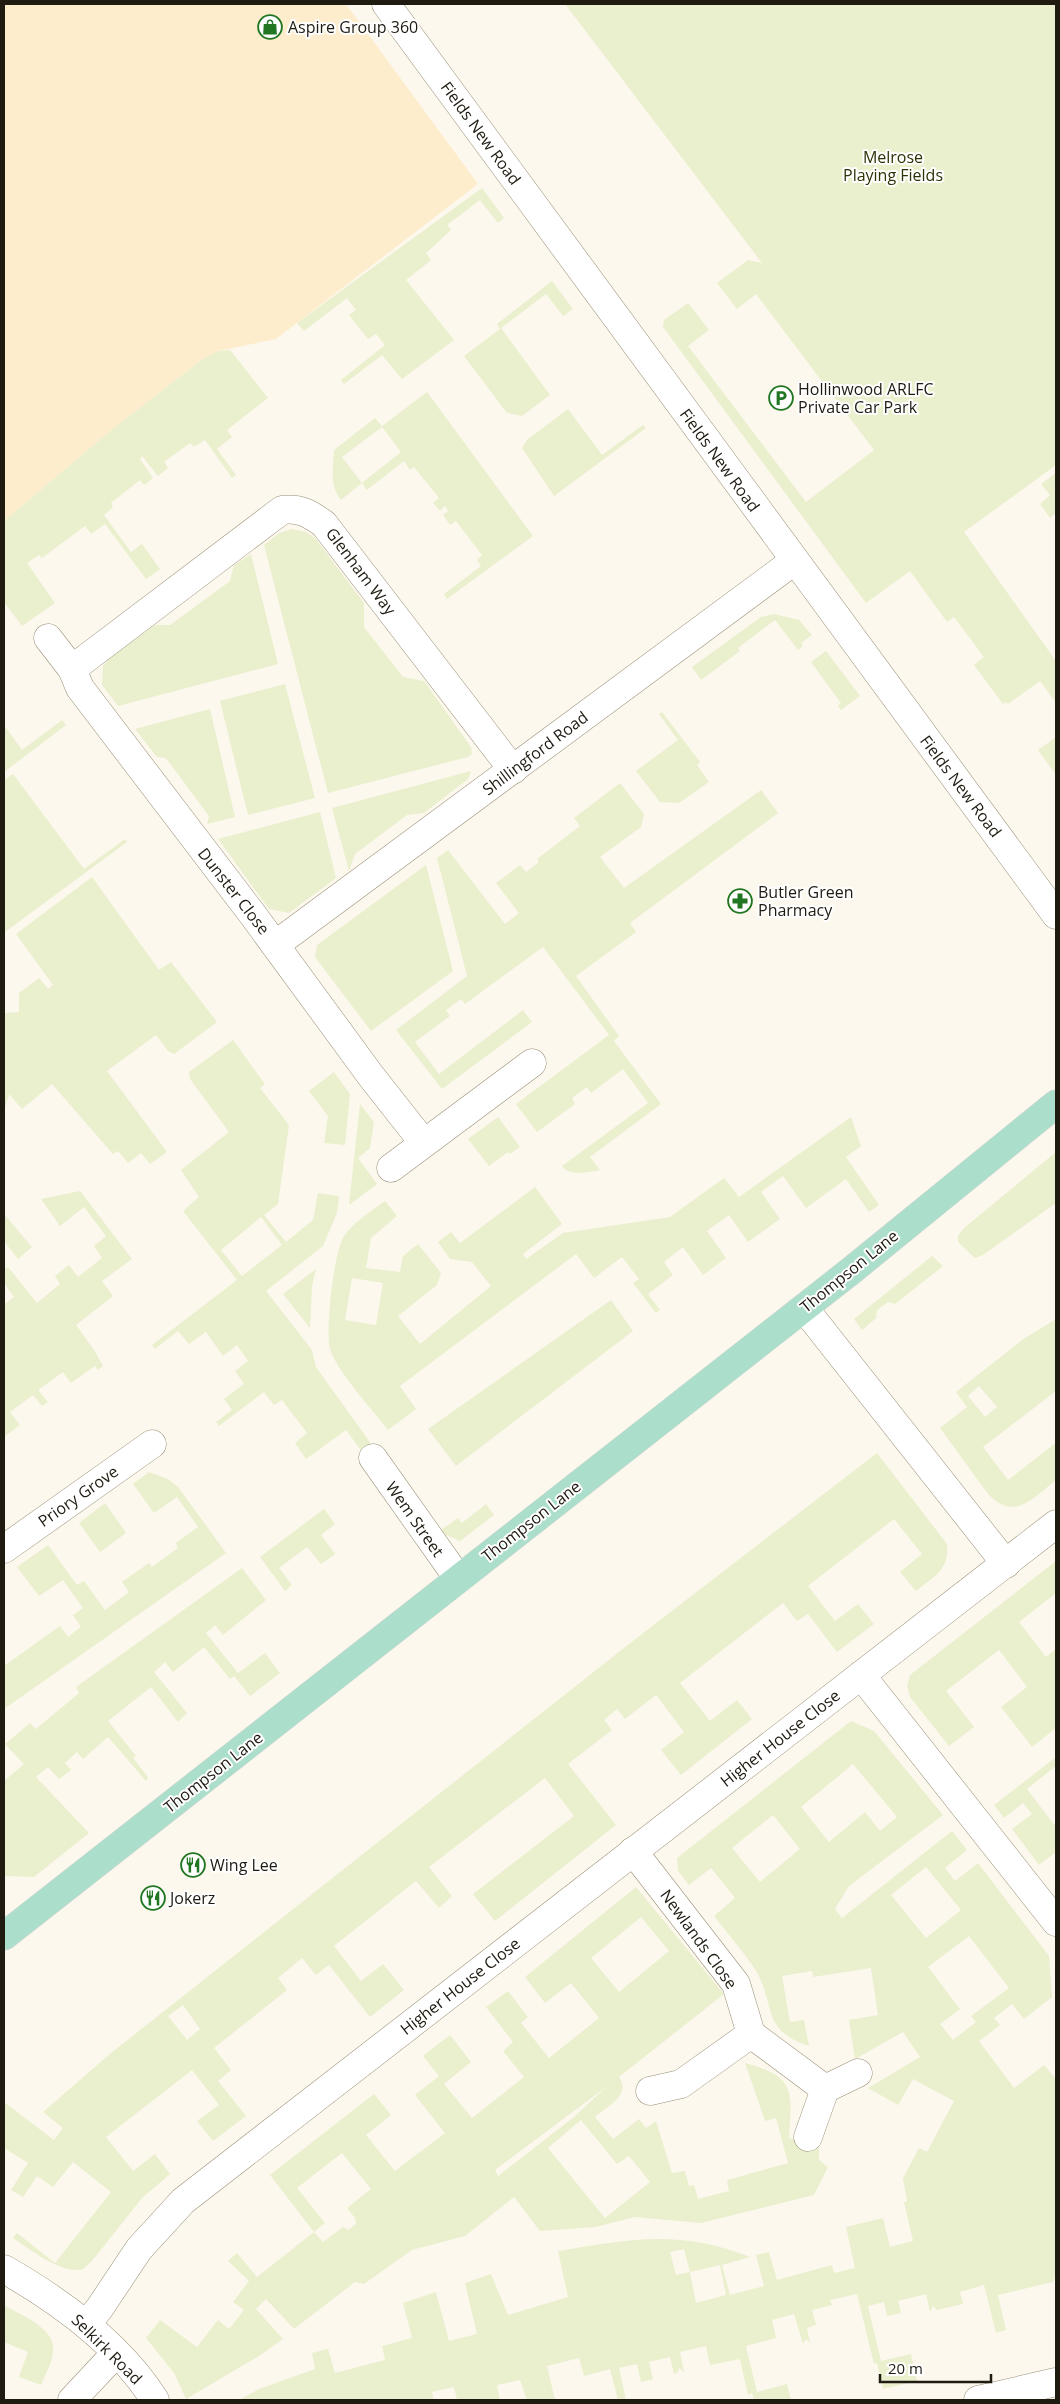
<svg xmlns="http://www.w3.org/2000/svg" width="1060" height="2404" font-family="'Open Sans',sans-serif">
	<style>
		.built { fill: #fdedcc }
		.green { fill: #eaefcd; fill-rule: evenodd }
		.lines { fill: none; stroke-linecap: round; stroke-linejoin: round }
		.minor-casing { stroke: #9a8f77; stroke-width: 29 }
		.major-casing { stroke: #d7d6d4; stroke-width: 29 }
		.minor { stroke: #fff; stroke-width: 28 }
		.major { stroke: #acdfcb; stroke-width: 28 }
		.labels { text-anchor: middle; stroke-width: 4; stroke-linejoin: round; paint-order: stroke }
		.poi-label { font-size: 16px; fill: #1f1b11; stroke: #fff; text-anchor: start }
		.street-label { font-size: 16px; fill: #1f1b11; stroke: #fff }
		.park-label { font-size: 16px; fill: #2f3205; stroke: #fff }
	</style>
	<rect width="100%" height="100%" fill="#fdf8ee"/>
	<polygon class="built" points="4,4 346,4 478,184 276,339 218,351 203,359 115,427 4,521"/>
	<g class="green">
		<polygon points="565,4 1056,4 1056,465 964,532 1056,661 1056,703 1040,681 1008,704 1006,702 1003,704 974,665 984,657 954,617 947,622 910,571 866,603 663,327 664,320 688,303 709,330 688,346 806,502 874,450 756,294 737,309 717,283 748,260 762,263"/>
		<polygon points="482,188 504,218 498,223 480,200 447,225 451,230 426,253 431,260 406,280 454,340 402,379 382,355 344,384 341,380 385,345 376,334 368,339 349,315 356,310 347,298 304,331 297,323"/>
		<polygon points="552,281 573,309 563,316 546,294 501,328 550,395 522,416 507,413 464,356 500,329 497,324"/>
		<polygon points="230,350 268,398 227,430 232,437 217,449 236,475 232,478 205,440 194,447 190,443 164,462 168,468 158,476 142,456 140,459 153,478 144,485 140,480 111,503 113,507 104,515 131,552 142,544 160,569 146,579 105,524 91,534 85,526 42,558 39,555 27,563 55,603 22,626 4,602 4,521 115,427 203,359 218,351"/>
		<path d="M 427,392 L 533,536 L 447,599 L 444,594 L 481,566 L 477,560 L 482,555 L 456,521 L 450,525 L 443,515 L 448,511 L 445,506 L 440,511 L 433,503 L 439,498 L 414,467 L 410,470 L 404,461 L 367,490 L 362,483 L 341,500 C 329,485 333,468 334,450 L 375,418 L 382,426 ZM 382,427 L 401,452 L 362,483 L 342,457 Z"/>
		<polygon points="568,409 602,455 643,425 646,428 554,496 522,448 527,440"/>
		<polygon points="1056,473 1056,513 1050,518 1040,504 1050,495 1041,484"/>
		<polygon points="292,529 306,532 315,538 364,603 364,627 403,677 424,681 471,747 472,754 468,757 328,793 264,545 279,533"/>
		<polygon points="251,554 278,664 118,706 102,685 103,666 109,658 155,625 170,625 230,581 234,565"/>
		<polygon points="774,614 799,620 812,635 801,643 803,646 798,650 775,620 738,648 740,651 701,680 692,667 761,617"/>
		<polygon points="826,651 860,696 841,710 838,706 841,703 811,662"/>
		<polygon points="285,684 315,798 248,815 220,701"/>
		<polygon points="210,709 235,817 207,824 209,816 166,758 157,757 135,729"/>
		<polygon points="662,712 700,762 697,765 709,782 679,803 660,802 636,771 678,740 659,714"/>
		<polygon points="62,720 66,725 4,772 4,725 22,750"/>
		<polygon points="1056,737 1056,775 1038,750"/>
		<polygon points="471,771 468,779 424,813 407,815 355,854 349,871 332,808"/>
		<polygon points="13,774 84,869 125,839 127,842 5,932 4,780"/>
		<path d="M 620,783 L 644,814 L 641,827 L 600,857 L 624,888 L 761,790 L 778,813 L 630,923 L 636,932 L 576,976 L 619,1036 L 614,1041 L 661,1104 L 590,1157 L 600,1170 C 588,1172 569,1177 562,1166 L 648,1103 L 623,1069 L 591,1093 L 587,1087 L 572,1098 L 575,1104 L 537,1132 L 516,1104 L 609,1035 L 543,947 L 465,1004 L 461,999 L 446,1010 L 450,1016 L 415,1042 L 439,1074 L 523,1010 L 532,1022 L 442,1089 L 396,1030 L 467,976 L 437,858 L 448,850 L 505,924 L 519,913 L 496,883 L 520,865 L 526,872 L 539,862 L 537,859 L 580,826 L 574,818 Z"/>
		<polygon points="320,812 336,878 289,913 269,909 218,839"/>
		<polygon points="426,865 453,971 371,1031 315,957 317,945"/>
		<polygon points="92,877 159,970 171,962 217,1022 174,1054 168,1051 156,1035 107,1071 167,1152 150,1164 141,1153 128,1163 118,1151 113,1154 52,1084 22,1109 9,1094 4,1112 4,1013 19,1012 19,993 39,978 48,989 53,985 16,934"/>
		<path d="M 233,1040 L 265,1084 L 260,1088 L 289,1125 L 278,1204 L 264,1215 L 286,1242 L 313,1220 L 318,1193 L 339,1196 L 337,1213 L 323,1246 L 266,1291 L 312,1350 L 316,1367 L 372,1445 L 363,1453 L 346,1430 L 306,1459 L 295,1443 L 307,1433 L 282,1400 L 274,1405 L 264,1392 L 219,1426 L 216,1422 L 232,1410 L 224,1399 L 244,1384 L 235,1371 L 248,1361 L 237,1345 L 223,1356 L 206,1332 L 189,1344 L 178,1331 L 155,1349 L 152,1345 L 237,1280 L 183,1211 L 199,1197 L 181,1170 L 229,1132 L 190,1079 L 189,1072 ZM 261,1217 L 282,1245 L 242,1276 L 221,1250 Z"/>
		<polygon points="334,1072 350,1094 345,1145 324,1143 328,1116 309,1091"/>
		<polygon points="360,1104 374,1122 370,1148 358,1158 377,1184 349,1205"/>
		<polygon points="498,1117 520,1147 510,1154 508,1152 489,1166 468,1139"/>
		<path d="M 851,1117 L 861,1146 L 846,1157 L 879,1205 L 869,1212 L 846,1179 L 806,1208 L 783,1176 L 761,1192 L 780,1219 L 748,1242 L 729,1215 L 707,1231 L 726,1258 L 703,1275 L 683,1247 L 664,1262 L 673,1275 L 648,1294 L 660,1310 L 656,1313 L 633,1283 L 639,1279 L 622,1257 L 594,1278 L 576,1254 L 400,1386 L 416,1409 L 388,1430 C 373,1410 337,1372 330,1349 C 325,1331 334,1251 344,1236 C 354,1222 371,1211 385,1201 L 397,1216 L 371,1238 L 366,1268 L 400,1272 L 403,1256 L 418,1244 L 441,1273 L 437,1285 L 398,1316 L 420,1344 L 491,1286 L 472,1262 L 450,1259 L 438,1242 L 451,1232 L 460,1243 L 535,1187 L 562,1224 L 523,1254 L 526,1259 L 563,1233 L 670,1217 L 724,1178 L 739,1197 ZM 352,1278 L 383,1283 L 376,1325 L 345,1320 Z"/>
		<polygon points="1056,1152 1056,1203 983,1255 975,1258 958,1242 958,1236 964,1228"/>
		<polygon points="80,1191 132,1259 102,1281 113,1296 76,1325 94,1350 103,1366 98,1370 95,1366 71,1383 63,1372 38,1390 48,1402 42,1406 33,1395 10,1412 20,1425 4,1437 4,1305 14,1297 4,1283 4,1270 8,1267 37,1303 60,1284 55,1276 69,1265 78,1277 102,1258 94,1246 106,1236 84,1207 60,1226 41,1199"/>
		<polygon points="4,1214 32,1247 18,1259 4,1241"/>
		<polygon points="932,1256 943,1266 895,1304 888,1302 877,1310 876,1318 862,1330 854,1319"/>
		<polygon points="316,1269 312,1286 310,1328 283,1294"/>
		<polygon points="611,1300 633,1331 456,1466 428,1429"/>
		<path d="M 1056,1319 L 1056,1391 L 983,1447 L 1008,1480 L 1056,1443 L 1056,1480 C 1033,1498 1015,1522 988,1494 L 940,1428 L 967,1407 L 956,1392 L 1025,1338 ZM 979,1386 L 997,1407 L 985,1417 L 968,1396 Z"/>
		<path d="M 877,1453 L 947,1544 C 950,1569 934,1577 916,1591 L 900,1572 L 922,1554 L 894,1519 L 808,1586 L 835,1621 L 858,1604 L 874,1624 L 837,1652 L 808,1614 L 797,1621 L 783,1603 L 680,1683 L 710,1721 L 737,1700 L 752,1719 L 681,1775 L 661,1750 L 684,1732 L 656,1695 L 625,1719 L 617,1709 L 604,1720 L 612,1730 L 568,1764 L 616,1825 L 495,1921 L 473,1894 L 574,1816 L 545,1778 L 429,1867 L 452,1896 L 439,1908 L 416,1881 L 334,1946 L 361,1981 L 383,1964 L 404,1990 L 370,2017 L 329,1965 L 316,1975 L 302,1958 L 278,1978 L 287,1990 L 214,2048 L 231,2070 L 218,2081 L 246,2116 L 213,2141 L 197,2121 L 219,2105 L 192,2070 L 106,2137 L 133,2171 L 155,2154 L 170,2174 L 142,2198 L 92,2261 C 89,2263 86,2267 83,2269 C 64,2276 28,2248 13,2238 L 17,2233 L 55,2263 L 111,2192 L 73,2162 L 53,2187 L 37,2176 L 23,2197 L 11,2190 L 28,2163 L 4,2148 L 4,2102 L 54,2140 L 63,2128 L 43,2112 L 111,2053 L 629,1644 ZM 183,2005 L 200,2029 L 187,2040 L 168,2016 Z"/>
		<polygon points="149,1472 168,1479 178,1487 226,1553 4,1709 4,1666 60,1626 68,1637 81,1627 73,1615 83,1608 63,1580 39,1596 17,1567 48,1545 77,1585 84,1581 105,1610 129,1592 122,1582 149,1563 152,1567 178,1548 176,1543 198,1527 177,1497 154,1513 133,1484"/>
		<polygon points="105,1503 126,1533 100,1552 79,1523"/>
		<polygon points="486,1504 494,1515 460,1541 444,1534 441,1530 458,1518 462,1523"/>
		<polygon points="324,1509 335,1524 321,1535 335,1554 321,1564 307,1547 279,1568 292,1585 285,1591 260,1557"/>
		<polygon points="1056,1561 1056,1593 1019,1622 1046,1657 1056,1649 1056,1728 1032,1747 1001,1707 1027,1687 999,1650 946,1691 974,1727 949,1746 910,1697 907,1686 910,1675"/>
		<polygon points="242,1568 266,1600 223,1635 215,1625 206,1633 238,1673 265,1653 280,1673 250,1696 234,1676 230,1679 204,1647 173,1672 165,1662 154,1672 187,1713 178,1722 151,1687 108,1721 136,1756 133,1758 148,1777 146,1781 108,1737 83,1759 77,1752 65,1763 71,1770 59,1779 48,1767 36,1777 89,1833 34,1877 4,1876 4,1781 24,1764 5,1744 30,1723 36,1729 79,1693 76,1687"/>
		<path d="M 851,1721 L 874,1731 L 943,1815 L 849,1886 L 835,1909 L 842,1918 L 952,1831 L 967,1850 L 945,1868 L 955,1881 L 978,1863 L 1049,1956 L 1052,1997 L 1024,2019 L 1012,2004 L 994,2018 L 1000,2025 L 979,2041 L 1014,2088 L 1044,2065 L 1056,2079 L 1056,2278 L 1055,2277 L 1053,2282 L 998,2295 L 1006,2330 L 996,2333 L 984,2285 L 960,2292 L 963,2304 L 937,2310 L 933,2306 L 930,2312 L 926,2294 L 898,2301 L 901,2313 L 887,2316 L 884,2302 L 868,2306 L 881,2361 L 911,2354 L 917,2381 L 883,2389 L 877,2363 L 874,2364 L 857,2294 L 830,2300 L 832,2305 L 812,2310 L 816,2325 L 807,2328 L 810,2343 L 806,2339 L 803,2344 L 794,2314 L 772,2320 L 776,2338 L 746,2346 L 757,2392 L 787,2384 L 791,2400 L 754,2400 L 752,2393 L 748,2395 L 740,2359 L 710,2365 L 706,2346 L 680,2352 L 684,2372 L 679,2368 L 677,2373 L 674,2374 L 670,2357 L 649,2362 L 653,2379 L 641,2382 L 637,2364 L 619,2368 L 626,2400 L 618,2400 L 610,2369 L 584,2376 L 579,2358 L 547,2366 L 555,2400 L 527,2400 L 520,2380 L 497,2385 L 500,2400 L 457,2400 L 454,2387 L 432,2392 L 434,2400 L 239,2400 L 259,2389 L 315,2369 L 312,2353 L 328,2349 L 335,2373 L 385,2360 L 382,2346 L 412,2338 L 403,2303 L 436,2292 L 449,2341 L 477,2334 L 465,2283 L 491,2274 L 508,2315 L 568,2297 L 558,2251 C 630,2239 679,2229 750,2257 L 722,2265 L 730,2295 L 764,2286 L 756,2255 L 769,2252 L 777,2280 L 832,2265 L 834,2273 L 855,2268 L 846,2227 L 883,2218 L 890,2247 L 913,2241 L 904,2202 L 907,2201 L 903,2178 L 919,2148 L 927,2152 L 954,2101 L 913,2079 L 898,2105 L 868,2088 L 920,2057 L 903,2032 L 855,2059 L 849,2020 L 878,2015 L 871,1968 L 813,1977 L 812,1971 L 782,1976 L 790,2022 L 804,2020 L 809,2046 C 760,2030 776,2004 756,1971 C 744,1952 728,1934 714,1916 L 735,1898 L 711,1868 L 689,1885 L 678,1871 L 677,1858 ZM 853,1764 L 897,1817 L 880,1831 L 865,1812 L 829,1842 L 801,1807 ZM 773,1815 L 800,1849 L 760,1882 L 732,1848 ZM 926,1867 L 961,1910 L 926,1938 L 891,1895 ZM 969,1936 L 1009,1988 L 971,2016 L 976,2022 L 953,2040 L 940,2024 L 960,2009 L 928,1967 ZM 684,2249 L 690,2272 L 676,2275 L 670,2252 ZM 720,2265 L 726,2295 L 696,2303 L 690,2272 Z"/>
		<polygon points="1056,1757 1056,1766 1027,1789 1056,1827 1056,1852 1039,1865 1012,1829 1032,1814 1023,1803 1004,1818 994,1805"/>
		<path d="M 636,1887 L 724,1994 L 619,2077 C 632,2095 607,2106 595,2117 L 613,2139 L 639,2119 L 646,2128 L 656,2121 L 672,2173 L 685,2171 L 689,2186 L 694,2185 L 698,2199 L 729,2191 L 727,2180 L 788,2163 L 776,2118 L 765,2121 L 745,2063 C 796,2076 792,2091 789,2138 L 819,2148 L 819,2160 L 828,2167 L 814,2195 L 701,2223 L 634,2217 L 596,2227 L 540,2231 L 514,2197 L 465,2236 L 412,2250 L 364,2284 L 355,2282 L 294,2329 L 266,2299 L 256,2309 L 283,2339 L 259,2356 L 186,2399 L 174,2373 L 146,2338 L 160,2320 L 197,2347 L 218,2320 L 229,2329 L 244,2310 L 233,2302 L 249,2281 L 228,2261 L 237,2253 L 257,2277 L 314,2232 L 270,2175 L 374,2094 L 391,2115 L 366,2135 L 395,2171 L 445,2133 L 415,2095 L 439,2076 L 423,2056 L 450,2035 L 471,2062 L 444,2084 L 472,2118 L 524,2077 L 503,2051 L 513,2042 L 486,2007 L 508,1991 L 528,2017 L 521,2023 L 549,2058 L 599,2018 L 571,1983 L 545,2003 L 525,1977 ZM 641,1917 L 669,1951 L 619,1992 L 591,1958 ZM 606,2087 L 574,2117 L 498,2176 L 495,2170 ZM 581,2120 L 617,2164 L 629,2156 L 650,2182 L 605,2218 L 548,2148 ZM 342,2153 L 371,2189 L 347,2208 L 355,2218 L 356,2224 L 348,2230 L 343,2227 L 323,2242 L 314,2232 L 325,2223 L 297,2188 Z"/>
		<path d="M 4,2305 C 20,2315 57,2328 53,2352 C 52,2363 45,2375 41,2385 L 19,2377 L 28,2352 L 4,2342 Z"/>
	</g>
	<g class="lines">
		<g class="minor-casing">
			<g id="minor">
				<polyline points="386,4 1056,915"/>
				<polyline points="48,638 72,669 80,688 253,915 371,1076 423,1142"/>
				<path d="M 72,669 L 282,510 C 300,508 309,513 324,524 L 513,770"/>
				<polyline points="275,945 794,561"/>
				<polyline points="391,1168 532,1063"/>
				<polyline points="804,1308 1006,1564"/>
				<polyline points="373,1458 458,1578"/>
				<polyline points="4,1549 152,1444"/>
				<polyline points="861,1675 1056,1922"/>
				<polyline points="633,1851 736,1984 751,2034 825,2089"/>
				<polyline points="650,2091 681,2084 751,2034"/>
				<polyline points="808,2137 825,2089 858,2073"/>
				<path d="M 4,2269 C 60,2301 120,2345 155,2400"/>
				<polyline points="86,2324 99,2309 139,2249 183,2201 1056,1524"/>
				<polyline points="72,2400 116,2353"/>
				<polyline points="978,2400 1056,2382"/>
			</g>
		</g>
		<g class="major-casing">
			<polyline id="major" points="4,1936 852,1270 1056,1104"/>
		</g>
		<use href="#minor" class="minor"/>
		<use href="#major" class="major"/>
	</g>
	<defs>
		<g id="shop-ring" transform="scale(1.25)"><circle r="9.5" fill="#fff" stroke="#207621" stroke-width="1.5"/><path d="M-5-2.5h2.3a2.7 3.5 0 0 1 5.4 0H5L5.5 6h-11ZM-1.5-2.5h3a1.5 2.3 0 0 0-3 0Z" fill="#207621"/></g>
		<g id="parking-ring" transform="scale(1.25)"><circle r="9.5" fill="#fff" stroke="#207621" stroke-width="1.5"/><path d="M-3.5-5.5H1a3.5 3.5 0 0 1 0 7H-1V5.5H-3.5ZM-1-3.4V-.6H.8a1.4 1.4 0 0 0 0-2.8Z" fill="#207621"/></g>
		<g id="pharmacy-ring" transform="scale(1.25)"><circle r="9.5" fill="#fff" stroke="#207621" stroke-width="1.5"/><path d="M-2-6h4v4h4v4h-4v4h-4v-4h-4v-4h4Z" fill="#207621"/></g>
		<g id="restaurant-ring" transform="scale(1.25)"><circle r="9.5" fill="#fff" stroke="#207621" stroke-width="1.5"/><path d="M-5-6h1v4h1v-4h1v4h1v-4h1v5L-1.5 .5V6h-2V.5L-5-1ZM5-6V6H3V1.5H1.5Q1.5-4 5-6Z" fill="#207621"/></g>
	</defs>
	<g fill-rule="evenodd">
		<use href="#shop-ring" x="270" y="27"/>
		<use href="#parking-ring" x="781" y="398"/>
		<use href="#pharmacy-ring" x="740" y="901"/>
		<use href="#restaurant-ring" x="193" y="1865"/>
		<use href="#restaurant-ring" x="153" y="1898"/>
	</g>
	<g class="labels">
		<g class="poi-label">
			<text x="288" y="33">Aspire Group 360</text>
			<text x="798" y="395">Hollinwood ARLFC<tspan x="798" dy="18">Private Car Park</tspan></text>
			<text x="758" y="898">Butler Green<tspan x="758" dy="18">Pharmacy</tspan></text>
			<text x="210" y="1871">Wing Lee</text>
			<text x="170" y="1904">Jokerz</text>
		</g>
		<g class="street-label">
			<text transform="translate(481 133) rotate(54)" y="6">Fields New Road</text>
			<text transform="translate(720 460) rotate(54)" y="6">Fields New Road</text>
			<text transform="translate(361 571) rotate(53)" y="6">Glenham Way</text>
			<text transform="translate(535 753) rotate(-37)" y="6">Shillingford Road</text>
			<text transform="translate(961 786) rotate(53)" y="6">Fields New Road</text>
			<text transform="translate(234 891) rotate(52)" y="6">Dunster Close</text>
			<text transform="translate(849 1271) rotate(-39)" y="6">Thompson Lane</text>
			<text transform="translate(78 1496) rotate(-35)" y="6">Priory Grove</text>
			<text transform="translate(415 1519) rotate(55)" y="6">Wem Street</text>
			<text transform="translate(531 1521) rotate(-38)" y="6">Thompson Lane</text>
			<text transform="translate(780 1738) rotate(-38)" y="6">Higher House Close</text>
			<text transform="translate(213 1772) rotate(-38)" y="6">Thompson Lane</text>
			<text transform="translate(699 1939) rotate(54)" y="6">Newlands Close</text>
			<text transform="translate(460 1986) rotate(-38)" y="6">Higher House Close</text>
			<text transform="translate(107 2349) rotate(45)" y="6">Selkirk Road</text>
		</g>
		<g class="park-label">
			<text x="893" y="163">Melrose<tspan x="893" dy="18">Playing Fields</tspan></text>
		</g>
	</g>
	<rect width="1060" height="2404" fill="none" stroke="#1f1b11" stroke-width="10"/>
	<path d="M880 2374v8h111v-8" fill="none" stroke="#1f1b11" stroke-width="2.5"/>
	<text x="888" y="2374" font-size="15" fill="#1f1b11" stroke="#ffffff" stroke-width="4" paint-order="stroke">20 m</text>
</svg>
